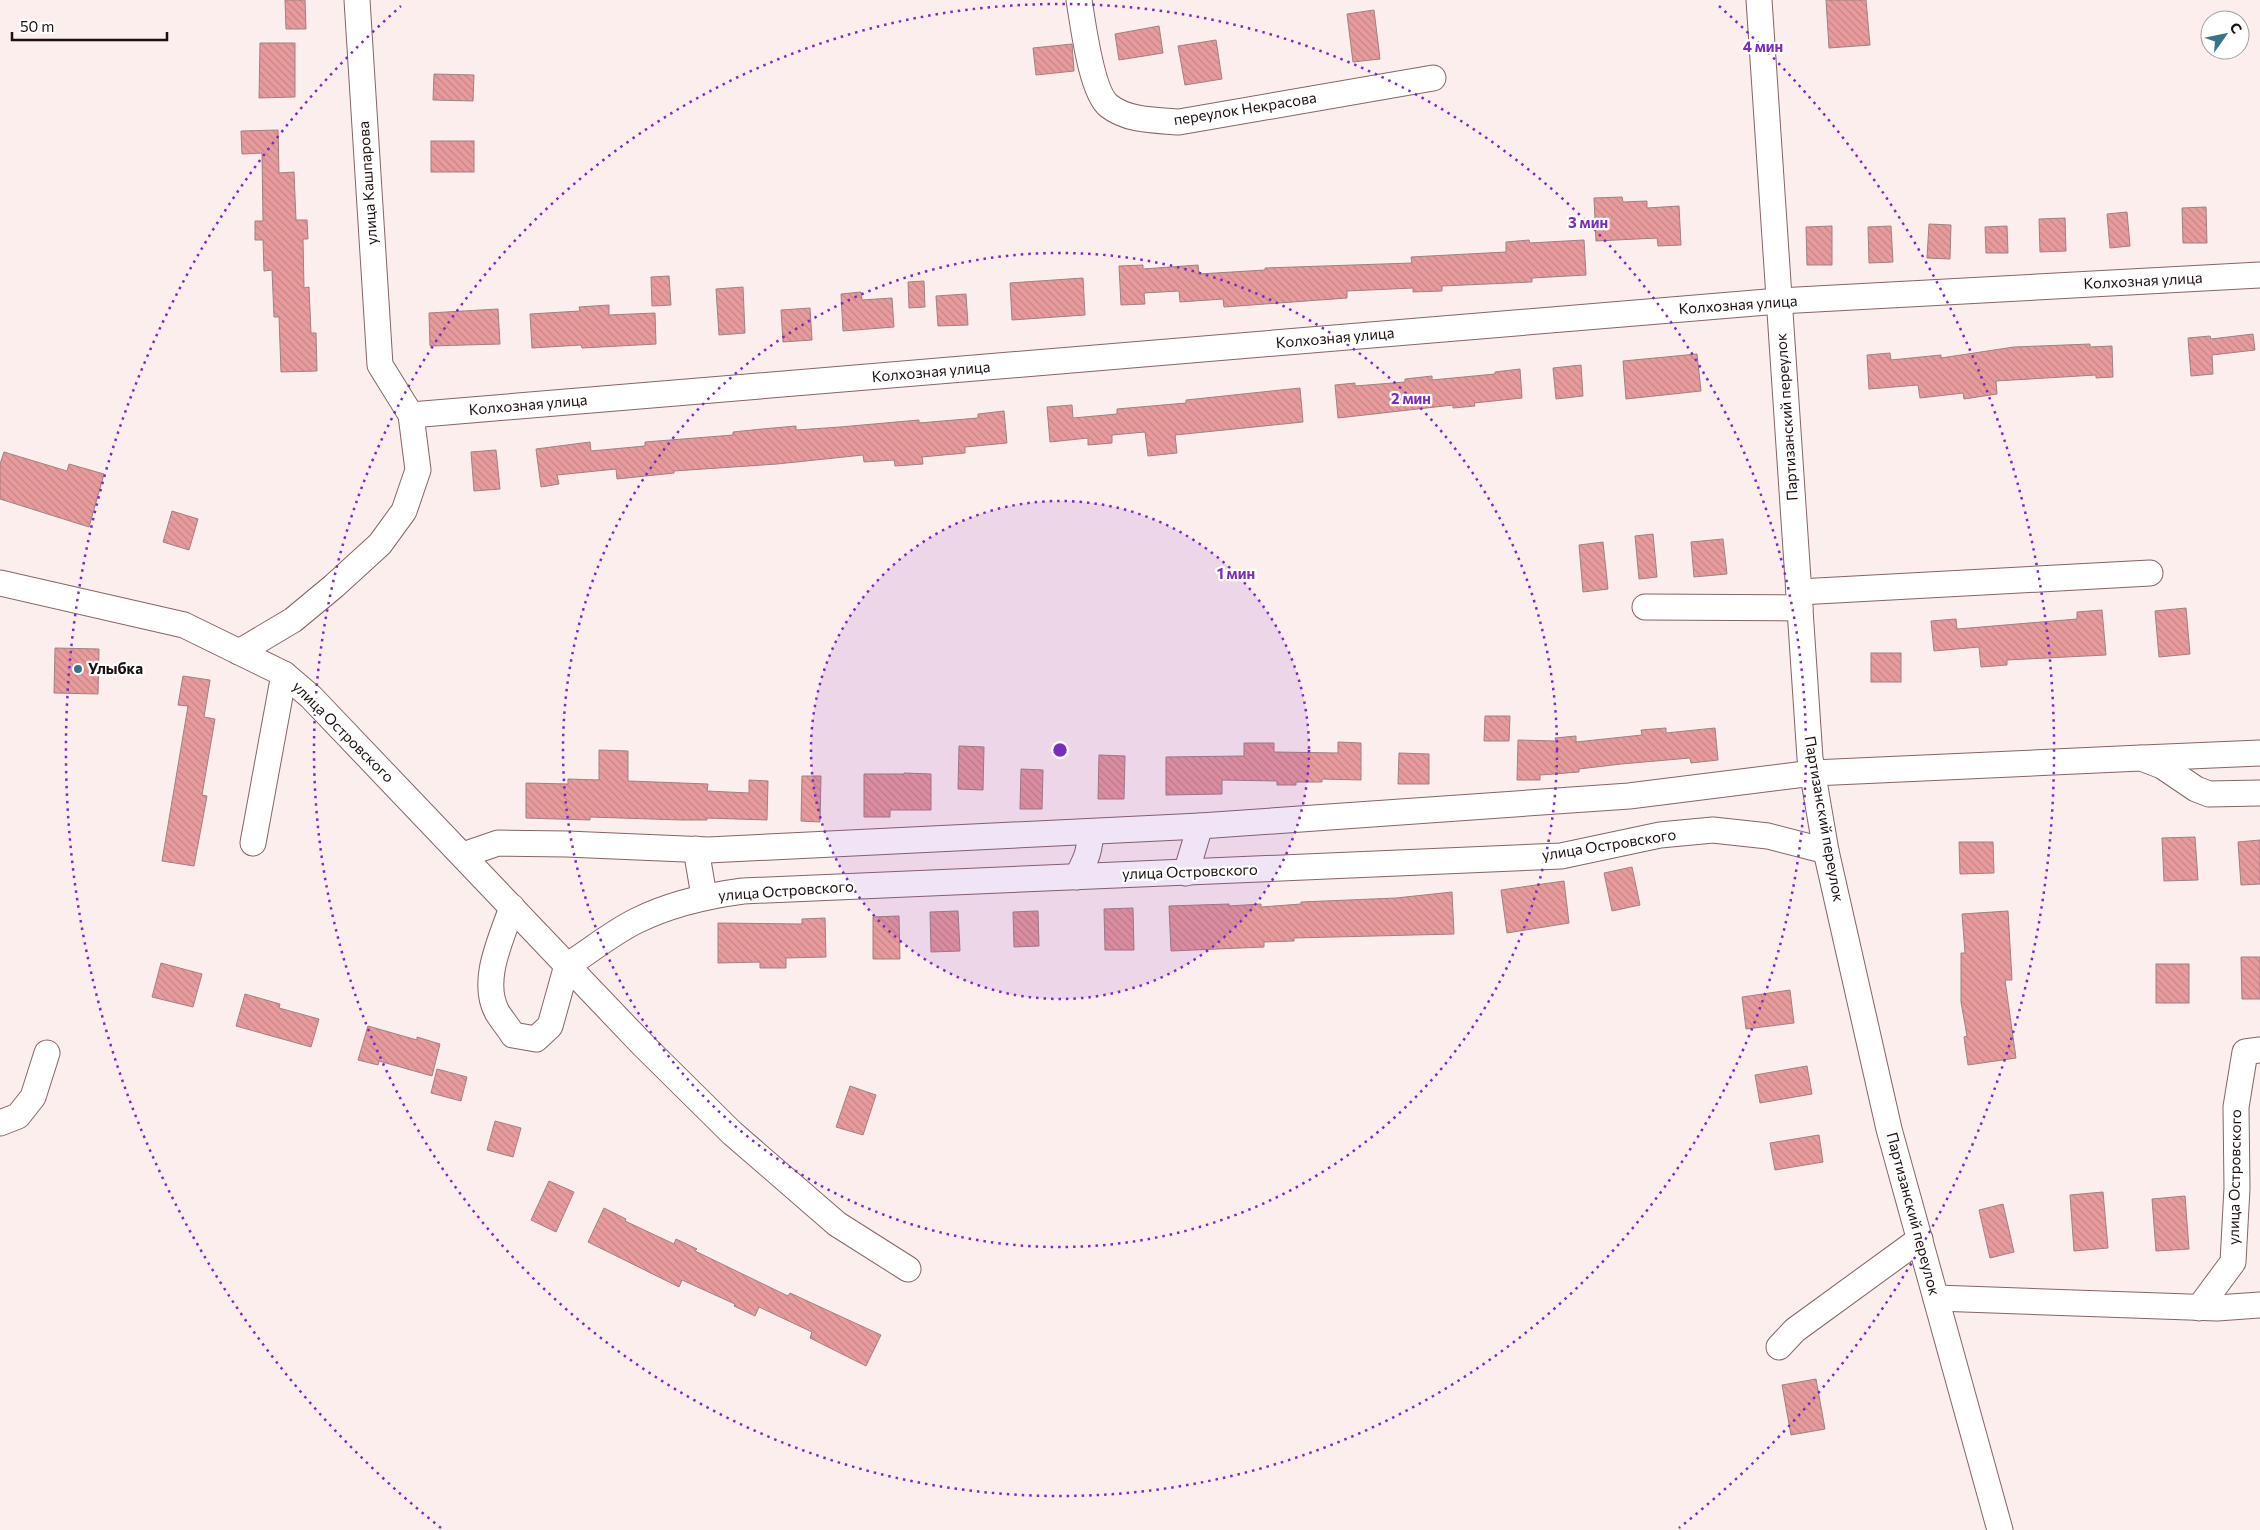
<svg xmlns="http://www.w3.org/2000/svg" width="2260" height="1530" font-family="Commissioner,sans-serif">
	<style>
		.building { fill: url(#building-back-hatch); stroke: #a18080 }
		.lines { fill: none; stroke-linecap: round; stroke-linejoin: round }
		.minor-casing { stroke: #846565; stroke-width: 27 }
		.minor { stroke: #fff; stroke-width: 25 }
		.ring { fill: none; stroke: #7b2cbf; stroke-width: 2.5; stroke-dasharray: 2.5 5 }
		.poi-dot { fill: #37738b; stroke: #fff; stroke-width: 2 }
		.labels { text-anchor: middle; stroke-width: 4.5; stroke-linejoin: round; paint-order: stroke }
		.street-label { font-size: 15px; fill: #1b0f0f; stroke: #fff }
		.poi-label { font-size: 15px; font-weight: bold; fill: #1b0f0f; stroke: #fff; text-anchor: start }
		.centre { fill: #7b2cbf; stroke: #fff; stroke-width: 2.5 }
		.ring-label { font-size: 15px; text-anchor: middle; font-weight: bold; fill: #7b2cbf; stroke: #fff; stroke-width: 4.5; stroke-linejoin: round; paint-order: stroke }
	</style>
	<defs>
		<pattern id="building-back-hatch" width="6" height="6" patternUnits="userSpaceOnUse" patternTransform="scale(1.25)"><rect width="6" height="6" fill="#e89b9c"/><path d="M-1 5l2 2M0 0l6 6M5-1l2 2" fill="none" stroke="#c68485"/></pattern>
	</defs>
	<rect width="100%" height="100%" fill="#fdeeee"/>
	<g class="building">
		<polygon points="285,0 305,0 306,29 286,29"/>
		<polygon points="1826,0 1866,0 1870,45 1829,48"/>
		<polygon points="1374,10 1380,59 1353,62 1347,14"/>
		<polygon points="1159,26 1163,53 1119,60 1115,34"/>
		<polygon points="1216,40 1222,79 1185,85 1178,46"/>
		<polygon points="260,43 295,43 295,97 259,98"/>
		<polygon points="1072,44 1074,71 1036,75 1033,48"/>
		<polygon points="434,74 474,75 473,101 433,100"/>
		<polygon points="278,130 279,173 294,172 296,220 307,220 308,239 303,239 304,288 309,287 311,333 316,333 317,371 281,372 279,317 274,317 272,270 264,271 263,240 255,240 255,221 263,221 262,153 242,154 241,131"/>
		<rect x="431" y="141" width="43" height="31"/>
		<polygon points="1622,197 1623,202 1647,201 1647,208 1679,206 1681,245 1658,246 1657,238 1596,241 1594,198"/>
		<polygon points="2206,207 2207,243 2183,243 2182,208"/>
		<polygon points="2127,212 2130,246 2110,248 2107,214"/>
		<polygon points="2065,218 2066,251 2040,252 2039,219"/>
		<polygon points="1929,224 1951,225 1950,259 1927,258"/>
		<polygon points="1832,226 1832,265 1807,265 1806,227"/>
		<polygon points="1891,226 1893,262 1869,263 1868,227"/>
		<polygon points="2007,226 2008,253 1986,253 1985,227"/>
		<polygon points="1529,240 1530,243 1584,240 1586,275 1532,278 1532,282 1442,286 1442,291 1413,292 1413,288 1347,291 1347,298 1224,307 1223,299 1180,302 1179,291 1144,293 1145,304 1121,305 1119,266 1143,265 1143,269 1198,265 1199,274 1265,270 1265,268 1412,263 1411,257 1506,252 1506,242"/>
		<polygon points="669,276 671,305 652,306 651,277"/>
		<polygon points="1083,278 1085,315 1012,320 1010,283"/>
		<polygon points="924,281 925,307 909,308 908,282"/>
		<polygon points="743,287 745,333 719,335 716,289"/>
		<polygon points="861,292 862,300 892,298 894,327 843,331 841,294"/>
		<polygon points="966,294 968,325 938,326 936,296"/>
		<polygon points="609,305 609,315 655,313 656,344 582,348 581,345 532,348 530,314 580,311 579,307"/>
		<polygon points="810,308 812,340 783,342 781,310"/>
		<polygon points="498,309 500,344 430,346 429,313"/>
		<polygon points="2253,334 2255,350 2212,355 2213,374 2191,376 2188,338 2210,336 2211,339"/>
		<polygon points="2090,344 2090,347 2112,346 2113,377 2096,378 2096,375 1996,381 1997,394 1964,399 1963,393 1920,398 1918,385 1869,389 1867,355 1890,353 1891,360 1941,355 1941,358 2014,347"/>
		<polygon points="1697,354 1701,391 1626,399 1623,361"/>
		<polygon points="1581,365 1583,396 1556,399 1553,368"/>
		<polygon points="1520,369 1522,398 1474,403 1475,406 1453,408 1453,405 1338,418 1335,385 1355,383 1355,386 1405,382 1405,379 1432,376 1432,380 1495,374 1495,372"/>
		<polygon points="1300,388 1303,422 1175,435 1177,453 1148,456 1145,432 1112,435 1112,443 1088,445 1088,438 1050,442 1047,407 1072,405 1073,418 1117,414 1117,409 1186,403 1186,400"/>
		<polygon points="1004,411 1007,443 965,447 965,453 922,457 923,464 895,466 894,460 864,462 863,455 777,464 674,471 674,473 617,479 616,469 557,475 559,484 541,487 536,449 590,442 591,451 645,446 645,442 733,435 733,432 762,429 796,426 796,430 840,427 919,420 919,423 978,418 978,414"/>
		<polygon points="496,450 500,489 474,491 471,452"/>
		<polygon points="4,452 67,471 69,464 104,474 89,527 0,499 0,464"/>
		<polygon points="172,511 198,519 189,550 163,542"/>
		<polygon points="1653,534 1657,577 1639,579 1635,536"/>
		<polygon points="1723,539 1727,574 1694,577 1691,542"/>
		<polygon points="1603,542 1608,589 1583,592 1579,545"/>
		<polygon points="2186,608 2190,654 2159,657 2155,611"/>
		<polygon points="2102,610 2106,655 2007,660 2007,665 1981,667 1979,647 1934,651 1931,621 1956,619 1957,629 2077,619 2077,612"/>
		<polygon points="55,648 99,649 98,694 54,693"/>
		<rect x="1871" y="653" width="30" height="29"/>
		<polygon points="183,676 210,680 204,717 215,719 202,795 207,796 194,866 162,861 188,706 178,705"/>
		<polygon points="1485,716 1510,716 1509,741 1484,741"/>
		<polygon points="1666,728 1666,733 1715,728 1718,760 1691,763 1690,758 1621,764 1579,769 1579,772 1540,775 1540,780 1517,780 1518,740 1556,741 1555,738 1576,736 1576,742 1642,735 1641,730"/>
		<polygon points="1338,742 1361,743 1361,780 1322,779 1322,782 1296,782 1296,785 1277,785 1277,781 1222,780 1222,794 1166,795 1166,757 1244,756 1244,743 1274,743 1274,752 1338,753"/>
		<polygon points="959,746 984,747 983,790 958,789"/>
		<polygon points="599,750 628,751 628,781 708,784 707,791 749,793 749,780 768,781 767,820 707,818 707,820 682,820 590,817 590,820 526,818 526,783 568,784 568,779 599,780"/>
		<polygon points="1399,753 1429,754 1429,784 1398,784"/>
		<polygon points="1099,755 1125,756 1124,799 1098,799"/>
		<polygon points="1021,769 1043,770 1042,809 1020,809"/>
		<polygon points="904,773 931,774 931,810 890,810 890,817 864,817 864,774 904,774"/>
		<polygon points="802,776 821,776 820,822 801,821"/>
		<polygon points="2195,837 2198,880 2164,881 2162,838"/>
		<polygon points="2260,840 2260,884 2241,885 2238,842"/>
		<polygon points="1959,842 1993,842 1994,873 1960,874"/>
		<polygon points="1632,867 1640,905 1612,911 1604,873"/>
		<polygon points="1564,881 1569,923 1507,933 1501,890"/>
		<polygon points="1452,892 1454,934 1294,938 1294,941 1264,942 1264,947 1171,951 1169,906 1229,904 1229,906 1261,904 1261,907 1301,904 1301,902 1396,898"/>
		<polygon points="1133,908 1134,950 1105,950 1104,909"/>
		<polygon points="958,911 960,951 931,952 930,912"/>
		<polygon points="1038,911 1039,946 1014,947 1013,912"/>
		<polygon points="2008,911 2012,980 2005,980 2016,1058 1968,1065 1964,1037 1967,1036 1961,1002 1961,953 1965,953 1962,914"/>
		<polygon points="899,916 900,959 873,959 873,917"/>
		<polygon points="825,918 826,957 786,958 786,968 760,968 760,962 718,963 718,923 802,924 802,919"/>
		<polygon points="2241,957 2260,957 2260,999 2242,999"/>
		<polygon points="161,963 202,974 193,1007 152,997"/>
		<rect x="2156" y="964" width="33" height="39"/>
		<polygon points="1790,990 1794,1023 1746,1029 1742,997"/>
		<polygon points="245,994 280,1004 279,1008 319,1019 311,1047 236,1026"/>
		<polygon points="368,1026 417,1040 417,1037 440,1044 432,1076 379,1061 378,1065 358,1060"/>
		<polygon points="1807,1066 1812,1094 1760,1103 1755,1075"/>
		<polygon points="437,1069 467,1077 461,1101 431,1093"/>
		<polygon points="850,1086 876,1095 863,1135 836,1127"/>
		<polygon points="495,1121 521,1128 513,1157 487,1150"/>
		<polygon points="1819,1135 1823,1162 1775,1170 1770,1143"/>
		<polygon points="549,1181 574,1192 556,1232 531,1220"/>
		<polygon points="2103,1192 2108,1248 2074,1251 2070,1195"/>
		<polygon points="2185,1196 2189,1249 2156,1251 2152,1199"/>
		<polygon points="2003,1204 2014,1252 1990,1258 1979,1210"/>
		<polygon points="604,1208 626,1219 625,1221 674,1244 676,1239 697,1249 695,1251 788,1296 790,1293 881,1335 866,1366 810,1338 812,1332 759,1307 755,1316 734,1306 735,1304 682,1280 679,1287 588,1242"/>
		<polygon points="1816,1379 1825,1429 1791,1435 1782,1385"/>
	</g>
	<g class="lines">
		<g class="minor-casing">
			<g id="minor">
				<path d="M 1079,0 C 1083,23 1091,92 1109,106 C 1128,121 1156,120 1179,122 L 1433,78"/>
				<polyline points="1759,0 1810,758 1826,851 1889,1129 2000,1530"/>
				<polyline points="411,415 1779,301 2260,275"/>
				<polyline points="0,583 184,625 284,674 311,697 643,1045 732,1133 837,1224 908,1269"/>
				<polyline points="1799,592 2150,573"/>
				<polyline points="1645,607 1800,608"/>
				<polyline points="239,652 293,620 334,586 380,544 404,511 418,470 411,415 380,365 357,0"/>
				<polyline points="2143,758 2260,753"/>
				<polyline points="253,843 284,674"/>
				<polyline points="696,849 704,896"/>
				<polyline points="463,855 498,843 567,844 708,850 1200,826 1629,796 1813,773 2141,758 2162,766 2196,789 2209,794 2260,793"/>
				<polyline points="1186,873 1200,826"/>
				<path d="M 1077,877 C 1085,861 1091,850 1090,832"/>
				<path d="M 512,907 C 502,938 480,980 497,1012 C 502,1020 508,1027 513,1035 L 536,1039 L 550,1026 L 567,965"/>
				<path d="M 568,965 C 590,951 612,933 636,921 C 670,904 705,896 743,891 L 1561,856 L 1660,835 L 1713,830 L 1768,836 L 1826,851"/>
				<polyline points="0,1123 18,1116 33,1097 47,1053"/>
				<polyline points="1936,1298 2217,1308 2260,1305"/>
				<polyline points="2199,1308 2233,1262 2237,1188 2236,1107 2245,1052 2260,1050"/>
				<polyline points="1779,1347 1795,1330 1920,1239"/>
			</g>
		</g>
		<use href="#minor" class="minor"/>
	</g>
	<circle cx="1060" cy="750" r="249" fill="#7b2cbf" fill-opacity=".12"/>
	<g class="ring">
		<circle cx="1060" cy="750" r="249"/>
		<circle cx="1060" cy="750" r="497"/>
		<circle cx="1060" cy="750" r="746"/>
		<path d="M441 1528A994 994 0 0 1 401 6M1719 6A994 994 0 0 1 1679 1528"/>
	</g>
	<circle class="poi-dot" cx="78" cy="669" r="5"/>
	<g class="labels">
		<g class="street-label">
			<text transform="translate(1245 109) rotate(-9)" y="5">переулок Некрасова</text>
			<text transform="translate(368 183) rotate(-94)" y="5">улица Кашпарова</text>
			<text transform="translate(2143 281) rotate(-3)" y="5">Колхозная улица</text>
			<text transform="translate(1738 305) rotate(-4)" y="5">Колхозная улица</text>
			<text transform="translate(1335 338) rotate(-5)" y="5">Колхозная улица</text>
			<text transform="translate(931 372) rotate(-5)" y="5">Колхозная улица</text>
			<text transform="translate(528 405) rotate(-5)" y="5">Колхозная улица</text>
			<text transform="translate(1787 417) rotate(-94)" y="5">Партизанский переулок</text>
			<text transform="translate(343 732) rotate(45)" y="5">улица Островского</text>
			<text transform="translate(1824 819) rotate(80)" y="5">Партизанский переулок</text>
			<text transform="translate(1609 845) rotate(-9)" y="5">улица Островского</text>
			<text transform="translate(1190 872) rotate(-2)" y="5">улица Островского</text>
			<text transform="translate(786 891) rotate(-4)" y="5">улица Островского</text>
			<text transform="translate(2235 1177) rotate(-89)" y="5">улица Островского</text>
			<text transform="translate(1913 1214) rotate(75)" y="5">Партизанский переулок</text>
		</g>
		<g class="poi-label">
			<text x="88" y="674">Улыбка</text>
		</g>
	</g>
	<circle cx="1060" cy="750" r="8" class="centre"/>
	<g class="ring-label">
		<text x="1763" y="52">4 мин</text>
		<text x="1588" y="228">3 мин</text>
		<text x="1411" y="404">2 мин</text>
		<text x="1236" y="579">1 мин</text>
	</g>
	<g transform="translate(2225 35) rotate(57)"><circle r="24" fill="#ffffff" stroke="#a49f9f"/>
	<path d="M0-4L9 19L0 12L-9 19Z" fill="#37738b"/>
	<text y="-8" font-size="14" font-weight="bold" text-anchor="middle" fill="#1b0f0f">С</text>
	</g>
	<path d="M12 32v8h155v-8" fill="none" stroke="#1b0f0f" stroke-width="2.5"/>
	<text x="20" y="32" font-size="15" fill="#1b0f0f" stroke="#ffffff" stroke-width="4" paint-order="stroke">50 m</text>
</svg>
